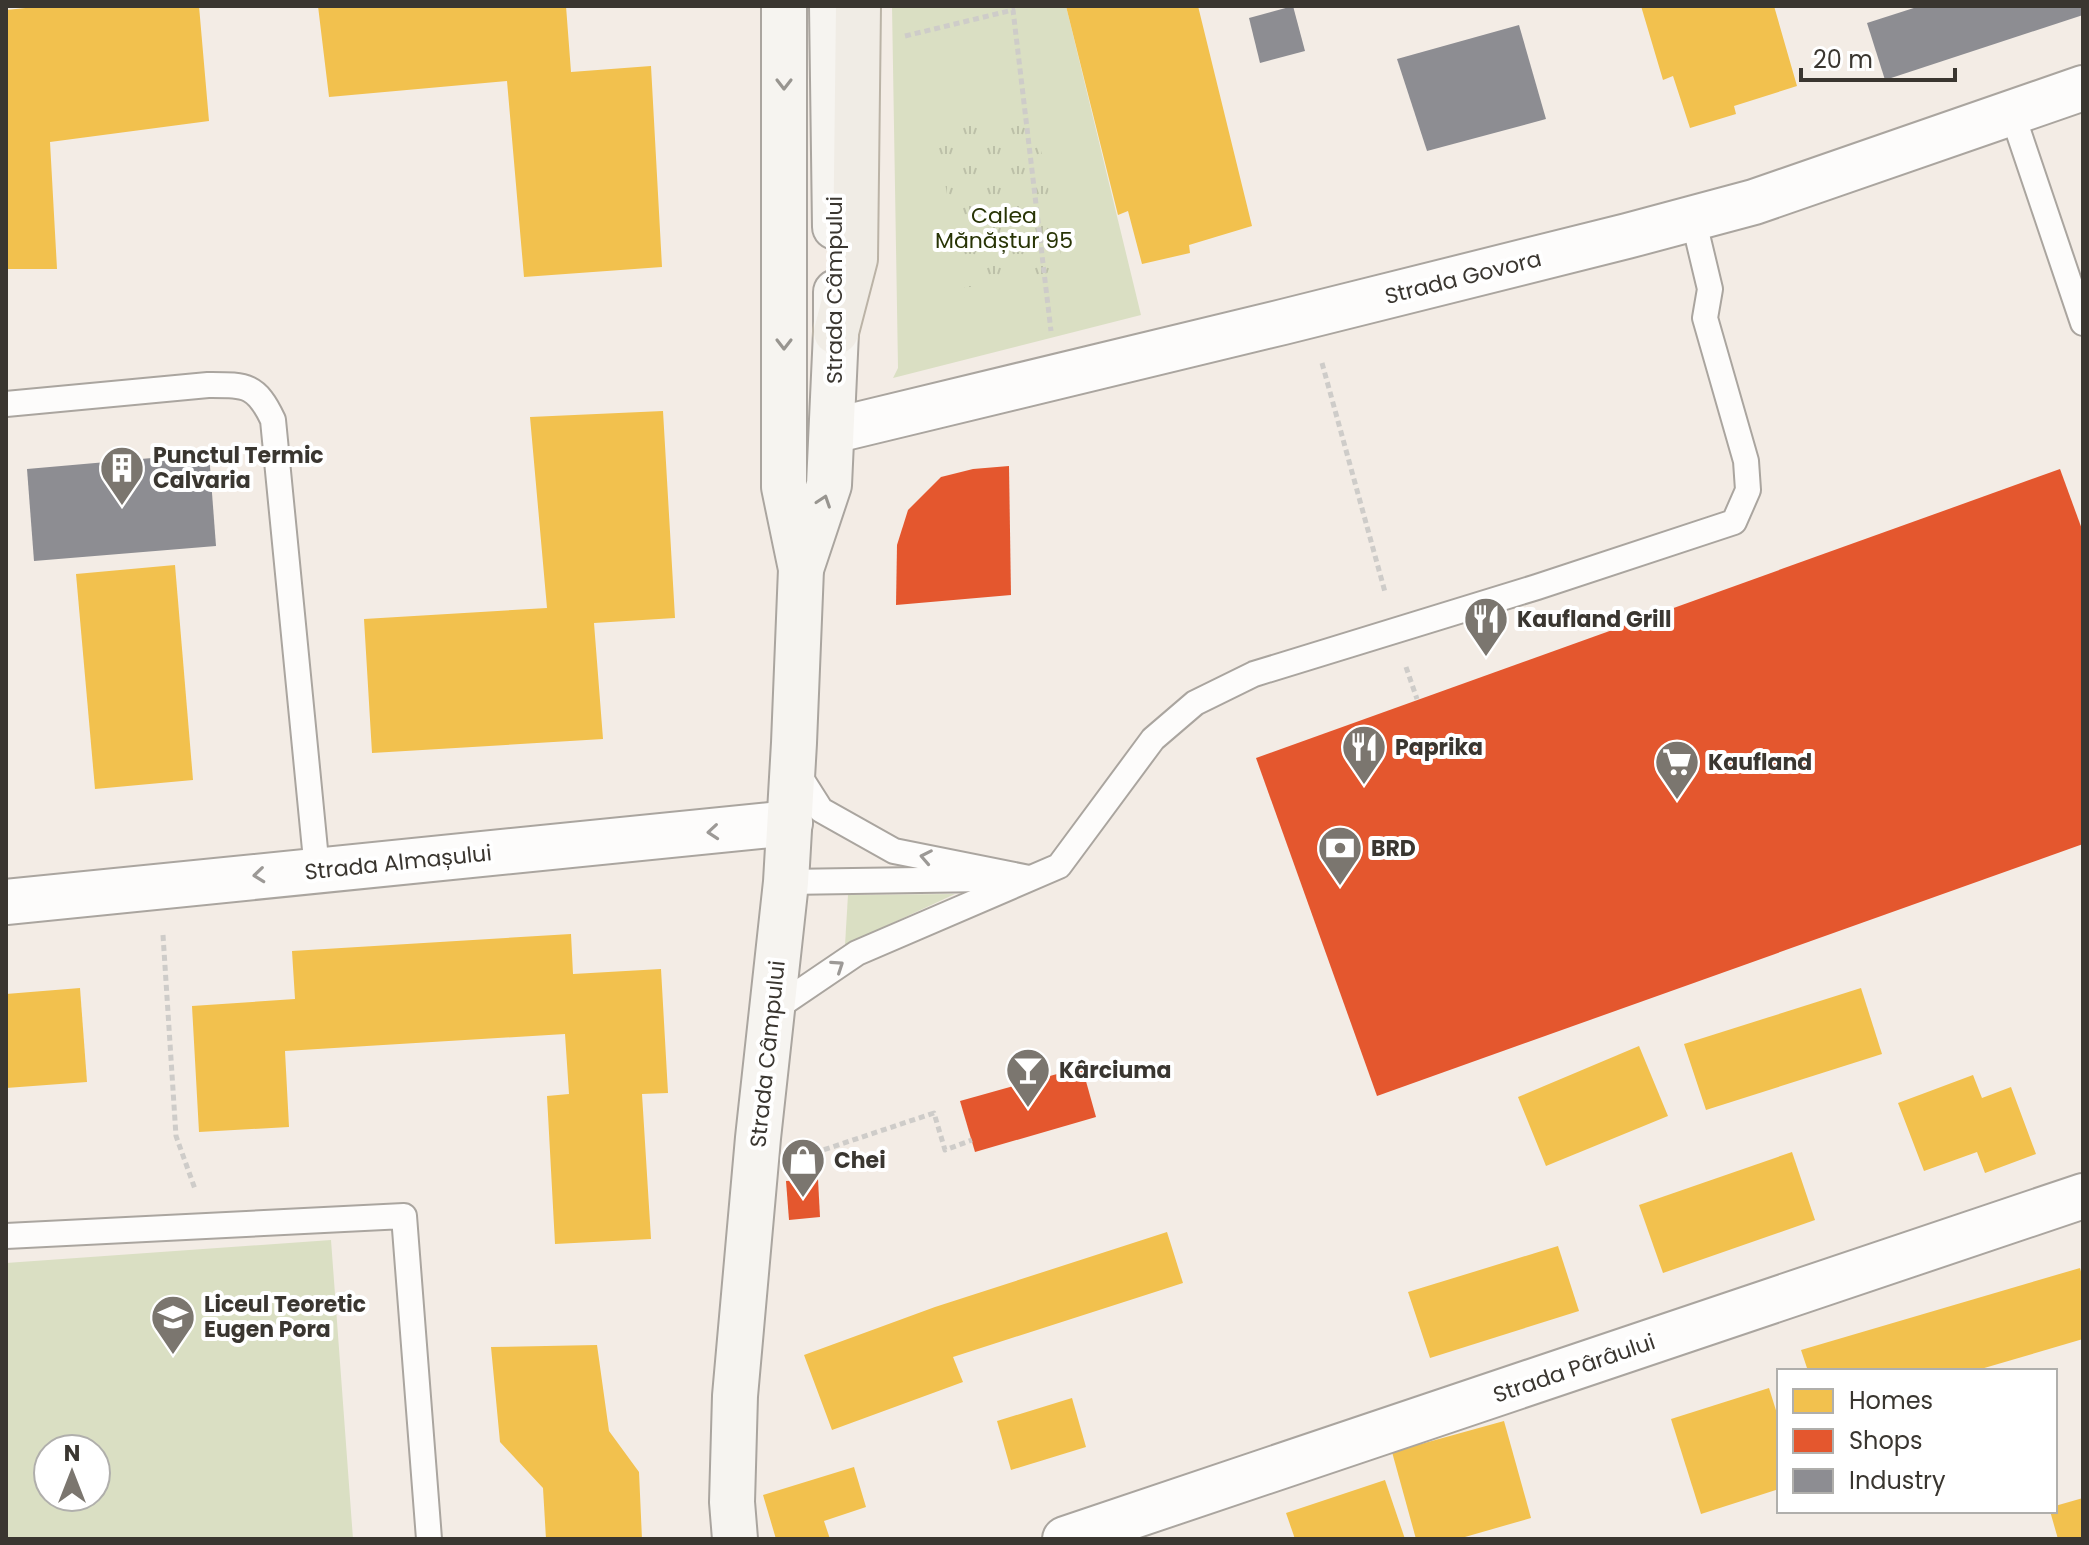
<svg xmlns="http://www.w3.org/2000/svg" width="2089" height="1545" font-family="Poppins,sans-serif">
	<style>
		.green { fill: #dadfc3; fill-rule: evenodd }
		.park { fill: url(#park-tufts) }
		.homes { fill: #f2c14e }
		.shops { fill: #e4572e }
		.industry { fill: #8d8d92 }
		.lines { fill: none; stroke-linecap: round; stroke-linejoin: round }
		.lane-casing { stroke: #aaa59f; stroke-width: 28 }
		.street-casing { stroke: #aaa59f; stroke-width: 48 }
		.secondary-casing { stroke: #aaa59f; stroke-width: 48 }
		.primary-casing { stroke: #bbb3a6; stroke-width: 48 }
		.path { stroke: #ceccc9; stroke-width: 5; stroke-dasharray: 6 4; stroke-linecap: butt }
		.lane { stroke: #fdfcfb; stroke-width: 24 }
		.street { stroke: #fdfcfb; stroke-width: 44 }
		.secondary { stroke: #f6f4f0; stroke-width: 44 }
		.primary { stroke: #f0ece5; stroke-width: 44 }
		.oneway { stroke: #989590 }
		.oneway2 { stroke: #9c9996 }
		.labels { text-anchor: middle; stroke-width: 8; stroke-linejoin: round; paint-order: stroke }
		.park-label { font-size: 22px; fill: #283405; stroke: #fff }
		.street-label { font-size: 22px; fill: #3a3630; stroke: #fff }
		.poi-label { font-size: 22px; font-weight: bold; fill: #3a3630; stroke: #fff; text-anchor: start }
	</style>
	<defs>
		<pattern id="park-tufts" width="24" height="20" patternUnits="userSpaceOnUse" patternTransform="scale(2)"><rect width="24" height="20" fill="#dadfc3"/><path d="M3 7l-1-3M5 7V3M7 7l1-3M15 17l-1-3M17 17v-4M19 17l1-3" fill="none" stroke="#bcc0a8"/></pattern>
	</defs>
	<rect width="100%" height="100%" fill="#f3ece5"/>
	<g class="green">
		<polygon points="892,6 1066,6 1141,315 893,378 898,368"/>
		<polygon points="955,894 845,945 848,895"/>
		<path d="M 331,1240 L 353,1539 L 6,1539 L 6,1263 ZM 48,1449 L 96,1449 L 96,1497 L 48,1497 Z"/>
	</g>
	<polygon class="park" points="1033,109 1064,270 964,288 936,133"/>
	<g class="homes">
		<polygon points="45,6 199,6 209,121 50,142 57,269 6,269 6,10"/>
		<polygon points="318,6 566,6 571,72 651,66 662,267 524,277 507,81 329,97"/>
		<polygon points="1066,6 1198,6 1252,226 1189,245 1190,253 1142,264 1128,211 1118,215"/>
		<polygon points="1641,6 1774,6 1797,86 1734,106 1736,114 1690,128 1673,76 1663,80"/>
		<polygon points="663,411 675,618 594,623 603,739 372,753 364,619 547,608 530,417"/>
		<polygon points="175,565 193,780 95,789 76,574"/>
		<polygon points="571,934 573,974 661,969 668,1093 642,1094 651,1239 555,1244 547,1096 569,1094 565,1034 285,1051 289,1127 199,1132 192,1006 295,999 292,951"/>
		<polygon points="80,988 87,1082 6,1088 6,994"/>
		<polygon points="1861,988 1882,1054 1706,1110 1684,1044"/>
		<polygon points="1639,1046 1668,1116 1546,1166 1518,1097"/>
		<polygon points="1973,1075 1982,1098 2011,1087 2036,1154 1985,1173 1977,1152 1924,1171 1898,1103"/>
		<polygon points="1792,1152 1815,1220 1663,1273 1639,1205"/>
		<polygon points="1167,1232 1183,1283 953,1357 963,1382 832,1430 804,1355 935,1307"/>
		<polygon points="1558,1246 1579,1311 1430,1358 1408,1292"/>
		<polygon points="2080,1268 2083,1279 2083,1339 1974,1371 1808,1371 1801,1350"/>
		<polygon points="597,1345 609,1431 639,1472 642,1539 546,1539 543,1488 500,1442 491,1347"/>
		<polygon points="1769,1388 1779,1420 1779,1489 1701,1514 1671,1419"/>
		<polygon points="1072,1398 1086,1447 1011,1470 997,1421"/>
		<polygon points="1504,1421 1531,1518 1458,1539 1416,1539 1392,1452"/>
		<polygon points="854,1467 866,1507 824,1521 830,1539 776,1539 763,1495"/>
		<polygon points="1385,1480 1405,1539 1295,1539 1286,1513"/>
		<polygon points="2083,1498 2083,1539 2058,1539 2050,1511 2055,1511 2055,1506"/>
	</g>
	<g class="shops">
		<polygon points="1009,466 1011,595 896,605 897,545 908,510 941,477 973,469"/>
		<polygon points="2060,469 2083,532 2083,844 1377,1096 1256,758"/>
		<polygon points="1082,1067 1096,1117 975,1152 960,1101"/>
		<polygon points="818,1179 820,1217 789,1220 786,1181"/>
	</g>
	<g class="industry">
		<polygon points="1293,6 1305,51 1260,63 1249,18"/>
		<polygon points="1920,6 2083,6 2083,15 1885,80 1867,23"/>
		<polygon points="1519,25 1546,119 1427,151 1397,59"/>
		<polygon points="209,453 216,546 34,561 27,469"/>
	</g>
	<g class="lines">
		<g class="lane-casing">
			<g id="lane">
				<polyline points="2012,113 2083,323"/>
				<path d="M 6,404 L 208,385 C 246,385 256,384 273,420 L 317,870"/>
				<polyline points="795,769 821,810 894,851 1029,878"/>
				<polyline points="786,882 987,879"/>
				<polyline points="773,1010 857,953 1059,866 1153,739 1195,703 1254,674 1537,587 1734,522 1748,490 1746,461 1705,318 1710,289 1693,218"/>
				<polyline points="6,1236 404,1216 429,1539"/>
			</g>
		</g>
		<g class="street-casing">
			<g id="street">
				<polyline points="832,431 1283,322 1627,236 1754,202 2083,88"/>
				<polyline points="6,902 790,823"/>
				<polyline points="1065,1539 2083,1196"/>
			</g>
		</g>
		<g class="secondary-casing">
			<g id="secondary">
				<polyline points="832,6 835,227"/>
				<polyline points="802,566 829,485 836,332 836,292"/>
				<polyline points="735,1539 732,1502 735,1396 758,1138 786,882 794,743 801,569 784,487 784,6"/>
			</g>
		</g>
		<g class="primary-casing">
			<polyline id="primary" points="836,332 855,259 858,6"/>
		</g>
		<g class="path">
			<polyline points="905,36 1013,10 1051,331"/>
			<polyline points="1322,363 1385,592"/>
			<polyline points="1406,667 1417,699"/>
			<polyline points="163,935 176,1136 195,1189"/>
			<polyline points="805,1156 934,1113 945,1150 972,1140"/>
		</g>
		<use href="#lane" class="lane"/>
		<use href="#street" class="street"/>
		<use href="#secondary" class="secondary"/>
		<use href="#primary" class="primary"/>
	</g>
	<defs><path id="oneway-chevron" d="M-2-3.5L2.5 0L-2 3.5" fill="none" stroke-width="1.6" stroke-linecap="round" stroke-linejoin="round" transform="scale(2)"/></defs>
	<g class="oneway">
		<use href="#oneway-chevron" transform="translate(784 84) rotate(90)"/>
		<use href="#oneway-chevron" transform="translate(784 344) rotate(90)"/>
		<use href="#oneway-chevron" transform="translate(824 501) rotate(-71)"/>
	</g>
	<g class="oneway2">
		<use href="#oneway-chevron" transform="translate(713 832) rotate(175)"/>
		<use href="#oneway-chevron" transform="translate(926 857) rotate(-169)"/>
		<use href="#oneway-chevron" transform="translate(259 875) rotate(174)"/>
		<use href="#oneway-chevron" transform="translate(838 966) rotate(-34)"/>
	</g>
	<defs>
		<g id="building-pin" transform="scale(2.3)"><path d="M0 17L-7.5 6A9.5 9.5 0 1 1 7.5 6Z" fill="#7b766f" stroke="#fff"/><path d="M-4-6H4V6H1V3H-1V6H-4ZM-2.5-4.3h1.7v1.8h-1.7ZM.8-4.3h1.7v1.8H.8ZM-2.5-1h1.7V.8h-1.7ZM.8-1h1.7V.8H.8Z" fill="#fff"/></g>
		<g id="restaurant-pin" transform="scale(2.3)"><path d="M0 17L-7.5 6A9.5 9.5 0 1 1 7.5 6Z" fill="#7b766f" stroke="#fff"/><path d="M-5-6h1v4h1v-4h1v4h1v-4h1v5L-1.5 .5V6h-2V.5L-5-1ZM5-6V6H3V1.5H1.5Q1.5-4 5-6Z" fill="#fff"/></g>
		<g id="supermarket-pin" transform="scale(2.3)"><path d="M0 17L-7.5 6A9.5 9.5 0 1 1 7.5 6Z" fill="#7b766f" stroke="#fff"/><path d="M-6-5.5h2.5l.6 2H6L4.5 2H-2.5L-4.4-4H-6ZM-1.5 3.2a1.3 1.3 0 1 0 .1 0ZM3 3.2a1.3 1.3 0 1 0 .1 0Z" fill="#fff"/></g>
		<g id="bank-pin" transform="scale(2.3)"><path d="M0 17L-7.5 6A9.5 9.5 0 1 1 7.5 6Z" fill="#7b766f" stroke="#fff"/><path d="M-6-4H6V4H-6ZM0-2.3a2.3 2.3 0 1 0 0 4.6a2.3 2.3 0 1 0 0-4.6Z" fill="#fff"/></g>
		<g id="bar-pin" transform="scale(2.3)"><path d="M0 17L-7.5 6A9.5 9.5 0 1 1 7.5 6Z" fill="#7b766f" stroke="#fff"/><path d="M-6-5H6L.8 .8V4.5H3.5V6h-7V4.5H-.8V.8Z" fill="#fff"/></g>
		<g id="shop-pin" transform="scale(2.3)"><path d="M0 17L-7.5 6A9.5 9.5 0 1 1 7.5 6Z" fill="#7b766f" stroke="#fff"/><path d="M-5-2.5h2.3a2.7 3.5 0 0 1 5.4 0H5L5.5 6h-11ZM-1.5-2.5h3a1.5 2.3 0 0 0-3 0Z" fill="#fff"/></g>
		<g id="school-pin" transform="scale(2.3)"><path d="M0 17L-7.5 6A9.5 9.5 0 1 1 7.5 6Z" fill="#7b766f" stroke="#fff"/><path d="M0-5L7-2L0 1L-7-2ZM-4 1L0 2.5L4 1V4Q0 6-4 4Z" fill="#fff"/></g>
	</defs>
	<g fill-rule="evenodd">
		<use href="#building-pin" x="122" y="468"/>
		<use href="#restaurant-pin" x="1486" y="619"/>
		<use href="#restaurant-pin" x="1364" y="747"/>
		<use href="#supermarket-pin" x="1677" y="762"/>
		<use href="#bank-pin" x="1340" y="848"/>
		<use href="#bar-pin" x="1028" y="1070"/>
		<use href="#shop-pin" x="803" y="1160"/>
		<use href="#school-pin" x="173" y="1317"/>
	</g>
	<g class="labels">
		<g class="park-label">
			<text x="1004" y="223">Calea<tspan x="1004" dy="25">Mănăștur 95</tspan></text>
		</g>
		<g class="street-label">
			<text transform="translate(1463 277) rotate(-14)" y="8">Strada Govora</text>
			<text transform="translate(834 290) rotate(-90)" y="8">Strada Câmpului</text>
			<text transform="translate(398 862) rotate(-6)" y="8">Strada Almașului</text>
			<text transform="translate(767 1054) rotate(-84)" y="8">Strada Câmpului</text>
			<text transform="translate(1574 1368) rotate(-19)" y="8">Strada Pârâului</text>
		</g>
		<g class="poi-label">
			<text x="153" y="463">Punctul Termic<tspan x="153" dy="25">Calvaria</tspan></text>
			<text x="1517" y="627">Kaufland Grill</text>
			<text x="1395" y="755">Paprika</text>
			<text x="1708" y="770">Kaufland</text>
			<text x="1371" y="856">BRD</text>
			<text x="1059" y="1078">Kârciuma</text>
			<text x="834" y="1168">Chei</text>
			<text x="204" y="1312">Liceul Teoretic<tspan x="204" dy="25">Eugen Pora</tspan></text>
		</g>
	</g>
	<rect width="2089" height="1545" fill="none" stroke="#3a3630" stroke-width="16"/>
	<rect x="1777" y="1369" width="280" height="144" fill="#ffffff" stroke="#b0afac" stroke-width="2"/>
	<rect x="1793" y="1389" width="40" height="24" fill="#f2c14e" stroke="#b0afac" stroke-width="2"/>
	<text x="1849" y="1409" font-size="24" fill="#3a3630">Homes</text>
	<rect x="1793" y="1429" width="40" height="24" fill="#e4572e" stroke="#b0afac" stroke-width="2"/>
	<text x="1849" y="1449" font-size="24" fill="#3a3630">Shops</text>
	<rect x="1793" y="1469" width="40" height="24" fill="#8d8d92" stroke="#b0afac" stroke-width="2"/>
	<text x="1849" y="1489" font-size="24" fill="#3a3630">Industry</text>
	<g transform="translate(72 1473)"><circle r="38" fill="#ffffff" stroke="#b0afac" stroke-width="2"/>
	<path d="M0-6L14 30L0 20L-14 30Z" fill="#7b766f"/>
	<text y="-12" font-size="22" font-weight="bold" text-anchor="middle" fill="#3a3630">N</text>
	</g>
	<path d="M1801 68v12h154v-12" fill="none" stroke="#3a3630" stroke-width="4"/>
	<text x="1813" y="68" font-size="24" fill="#3a3630" stroke="#ffffff" stroke-width="6" paint-order="stroke">20 m</text>
</svg>
